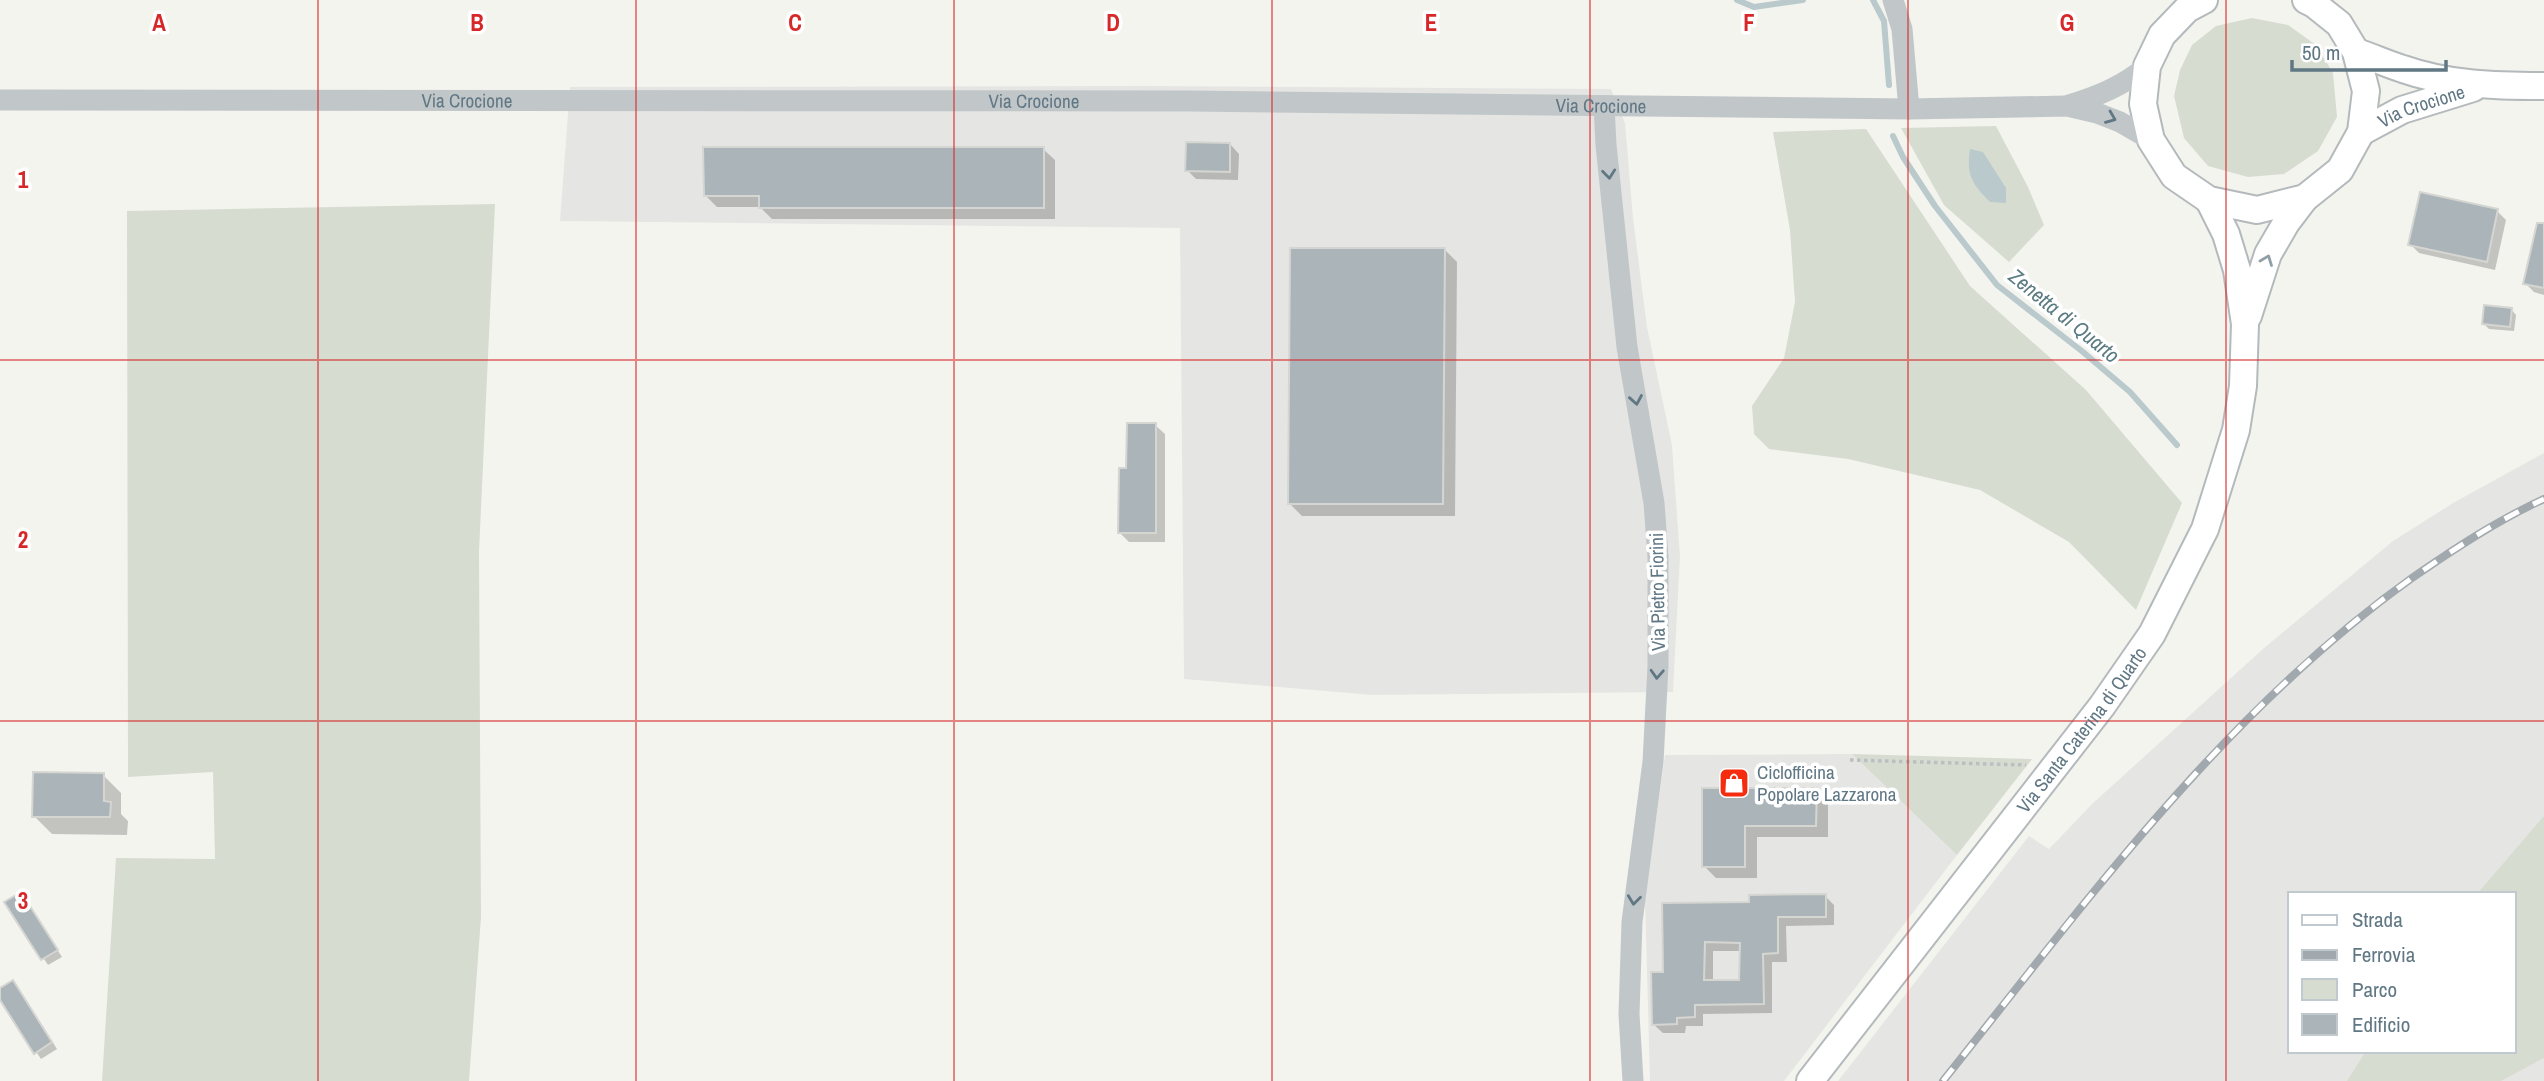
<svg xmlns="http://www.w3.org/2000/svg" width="2544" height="1081" font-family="'Archivo Narrow',sans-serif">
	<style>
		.built { fill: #e5e5e3; fill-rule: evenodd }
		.green { fill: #d6dcd0 }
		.water { fill: #b9c9cc }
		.shadow { fill: #0003; fill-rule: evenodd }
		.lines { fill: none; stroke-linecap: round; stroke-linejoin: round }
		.stream { stroke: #b9c9cc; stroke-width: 6 }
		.building { fill: #abb5b9; stroke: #d5d5d2; stroke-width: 2; fill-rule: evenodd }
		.major-casing { stroke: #b4b9bc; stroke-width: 30 }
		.path { stroke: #bcbfc1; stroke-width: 3.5; stroke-dasharray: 3.5 3.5; stroke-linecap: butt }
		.minor { stroke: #c1c6c9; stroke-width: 21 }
		.major { stroke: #fff; stroke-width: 26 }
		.rail-casing { stroke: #a1a9ae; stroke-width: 8 }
		.rail { stroke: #fff; stroke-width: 5; stroke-dasharray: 16; stroke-linecap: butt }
		.oneway { stroke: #607784 }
		.oneway2 { stroke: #90a0a9 }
		.grid { fill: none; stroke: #d62828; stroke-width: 2; stroke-opacity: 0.55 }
		.labels { text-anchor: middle; stroke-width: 7; stroke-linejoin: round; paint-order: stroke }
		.street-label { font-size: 19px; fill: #607784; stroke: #fff }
		.poi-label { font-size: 19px; fill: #607784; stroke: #fff; text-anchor: start }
		.water-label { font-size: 21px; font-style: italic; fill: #5b7b82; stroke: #fff }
		.grid-label { font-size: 23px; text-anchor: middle; font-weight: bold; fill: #d62828; stroke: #fff; stroke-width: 7; stroke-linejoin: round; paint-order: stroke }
	</style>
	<rect width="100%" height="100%" fill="#f4f4ef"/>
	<g class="built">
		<polygon points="1148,86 1611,89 1625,123 1633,218 1647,327 1672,445 1680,556 1673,692 1372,695 1184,679 1180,228 560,221 570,87"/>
		<path d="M 2544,453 L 2544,1081 L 1838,1081 L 2029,836 L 2049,849 L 2092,804 L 2264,648 L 2393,541 L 2453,503 ZM 2290,894 L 2514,894 L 2514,1051 L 2290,1051 Z"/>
		<polygon points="1852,754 1957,855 1784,1081 1650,1081 1645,898 1665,755"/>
	</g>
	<g class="green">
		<polygon points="2252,18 2288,25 2316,45 2333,73 2337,117 2318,151 2284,174 2248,177 2208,166 2184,138 2174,96 2180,70 2192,45 2216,26"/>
		<polygon points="1996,126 2028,187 2044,225 2009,262 1944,205 1901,128"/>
		<polygon points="1866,129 1970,286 2086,390 2182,503 2136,610 2069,542 1980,490 1848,459 1769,449 1754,434 1752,406 1784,358 1795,302 1790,230 1773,132"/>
		<polygon points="495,204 479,552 481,917 469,1081 102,1081 116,858 215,859 213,772 128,777 127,211"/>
		<polygon points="1852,754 2032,759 1957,855"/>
		<polygon points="2544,816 2544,1058 2501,1081 2347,1081 2366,1051 2514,1051 2514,894 2477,894"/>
	</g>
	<path class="water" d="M 1970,149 L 1983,152 L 2006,188 L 2006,203 L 1990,202 C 1972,184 1966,175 1970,149 Z"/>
	<g class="shadow">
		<polygon points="1230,144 1239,154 1238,180 1196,179 1187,170"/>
		<polygon points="1043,149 1055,160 1055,219 772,219 760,207 717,207 705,195"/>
		<polygon points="2497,211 2506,220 2495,270 2419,253 2410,244"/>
		<polygon points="2544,232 2544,295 2534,292 2525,283"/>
		<polygon points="1445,250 1457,262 1455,516 1302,516 1290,504"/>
		<polygon points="2511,309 2516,315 2514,331 2489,329 2484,324"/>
		<polygon points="1155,425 1165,434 1165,542 1129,542 1120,533 1128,469"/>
		<polygon points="103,775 121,793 121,814 128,821 127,835 52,834 34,816"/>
		<polygon points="1704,790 1816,790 1828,802 1828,837 1757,837 1757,878 1716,878 1704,866"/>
		<polygon points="21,894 62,957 48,965 7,903"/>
		<path d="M 1825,896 L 1834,905 L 1834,925 L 1786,926 L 1787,962 L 1772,962 L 1772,1013 L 1703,1014 L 1703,1026 L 1686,1026 L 1685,1033 L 1663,1033 L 1653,1024 L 1665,974 L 1751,904 ZM 1713,951 L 1741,951 L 1741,982 L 1713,981 Z"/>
		<polygon points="18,988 57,1049 41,1059 0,997 0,990"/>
	</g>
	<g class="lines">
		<g class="stream">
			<polyline points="1737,0 1754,7 1803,0"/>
			<polyline points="1873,0 1884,21 1889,85"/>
			<polyline points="1893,136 1903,157 1935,206 1997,285 2083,352 2130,392 2177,445"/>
		</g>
	</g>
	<g class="building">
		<polygon points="1186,142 1230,143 1230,172 1185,171"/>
		<polygon points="703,147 1044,147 1044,208 759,208 759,196 704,196"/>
		<polygon points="2420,192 2498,209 2487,262 2408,245"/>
		<polygon points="2537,223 2544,223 2544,288 2523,284"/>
		<polygon points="1290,248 1445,248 1443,504 1288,504"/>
		<polygon points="2484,305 2512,308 2510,327 2482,324"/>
		<polygon points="1127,423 1156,423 1156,533 1118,533 1119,468 1126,468"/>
		<polygon points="33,772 104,773 104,801 111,802 110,817 32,817"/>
		<polygon points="1702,788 1817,788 1816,826 1745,826 1745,867 1702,867"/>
		<polygon points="21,892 58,950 41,960 4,902"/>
		<path d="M 1826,894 L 1826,917 L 1778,917 L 1778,953 L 1763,954 L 1764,1004 L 1695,1005 L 1695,1017 L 1677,1018 L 1677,1024 L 1652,1025 L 1651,972 L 1663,972 L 1662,903 L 1749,902 L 1749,895 ZM 1705,942 L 1740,943 L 1739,980 L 1704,980 Z"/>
		<polygon points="13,980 52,1042 34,1054 0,1000 0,988"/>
	</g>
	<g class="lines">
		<g class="major-casing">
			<g id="major">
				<polyline points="2204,0 2187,9 2162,35 2147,66 2143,104 2151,140 2174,176 2209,200 2257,210 2305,198 2340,170 2361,132 2366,91 2356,52 2339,24 2314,4 2306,0"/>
				<path d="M 2356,52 C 2372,57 2387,64 2403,69 C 2448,85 2496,86 2544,86"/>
				<path id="s2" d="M 2361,132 L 2402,110 L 2473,88"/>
				<polyline points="2248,316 2268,254 2286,223 2305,198"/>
				<path id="s3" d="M 1810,1081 L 2102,706 L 2152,634 L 2205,529 L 2236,430 L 2243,386 L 2245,324 L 2237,270 L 2226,234 L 2209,200"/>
			</g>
		</g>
		<polyline class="path" points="1850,760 2026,765"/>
		<g class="minor">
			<polyline points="1893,0 1902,29 1909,109"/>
			<path id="s1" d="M 0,100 L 1191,101 L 1909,109 L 2067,106 L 2097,113 L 2120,122 L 2151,140"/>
			<path d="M 2069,105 C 2098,96 2123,86 2147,66"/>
			<polyline points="1604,106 1606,145 1627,347 1654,503 1658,557 1658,666 1653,762 1632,922 1629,1014 1633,1081"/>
		</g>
		<use href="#major" class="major"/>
		<g class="rail-casing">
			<path id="rail" d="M 1943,1081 C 2086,902 2224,712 2412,578 C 2454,549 2498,520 2544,499"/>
		</g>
		<use href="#rail" class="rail"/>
	</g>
	<defs><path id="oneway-chevron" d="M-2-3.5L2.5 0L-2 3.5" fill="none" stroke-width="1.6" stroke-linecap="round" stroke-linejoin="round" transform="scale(1.75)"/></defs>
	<g class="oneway">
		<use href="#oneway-chevron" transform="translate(2111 118) rotate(22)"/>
		<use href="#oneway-chevron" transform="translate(1609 174) rotate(84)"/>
		<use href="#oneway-chevron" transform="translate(1636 400) rotate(80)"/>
		<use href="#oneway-chevron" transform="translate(1657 674) rotate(93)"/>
		<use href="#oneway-chevron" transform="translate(1634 900) rotate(97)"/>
	</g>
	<use class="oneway2" href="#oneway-chevron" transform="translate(2267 260) rotate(-69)"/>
	<path class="grid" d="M 318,0 L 318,1081M 636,0 L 636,1081M 954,0 L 954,1081M 1272,0 L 1272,1081M 1590,0 L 1590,1081M 1908,0 L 1908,1081M 2226,0 L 2226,1081M 0,360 L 2544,360M 0,721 L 2544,721"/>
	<defs>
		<g id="shop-square" transform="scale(1.575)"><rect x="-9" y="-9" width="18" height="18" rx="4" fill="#f52d0e" stroke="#fff"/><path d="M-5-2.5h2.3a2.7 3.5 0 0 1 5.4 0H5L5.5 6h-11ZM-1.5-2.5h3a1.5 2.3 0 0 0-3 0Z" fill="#fff"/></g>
	</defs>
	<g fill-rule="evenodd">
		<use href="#shop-square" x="1734" y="783"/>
	</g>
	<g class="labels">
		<g class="street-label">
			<text dy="7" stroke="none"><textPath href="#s1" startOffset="467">Via Crocione</textPath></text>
			<text dy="7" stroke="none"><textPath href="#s1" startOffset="1034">Via Crocione</textPath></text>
			<text dy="7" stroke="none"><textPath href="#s1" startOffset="1601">Via Crocione</textPath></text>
			<text dy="7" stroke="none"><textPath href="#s2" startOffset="66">Via Crocione</textPath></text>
			<text transform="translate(1657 592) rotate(-91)" y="7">Via Pietro Fiorini</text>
			<text dy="7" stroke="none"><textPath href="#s3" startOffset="444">Via Santa Caterina di Quarto</textPath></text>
		</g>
		<g class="poi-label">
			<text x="1757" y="779">Ciclofficina<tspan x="1757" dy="22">Popolare Lazzarona</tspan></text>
		</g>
		<g class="water-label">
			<text transform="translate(2064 316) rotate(39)" y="7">Zenetta di Quarto</text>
		</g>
	</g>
	<g class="grid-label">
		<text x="159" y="31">A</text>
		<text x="477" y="31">B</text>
		<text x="795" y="31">C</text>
		<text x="1113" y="31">D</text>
		<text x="1431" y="31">E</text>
		<text x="1749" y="31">F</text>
		<text x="2067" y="31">G</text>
		<text x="23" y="188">1</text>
		<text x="23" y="548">2</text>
		<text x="23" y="909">3</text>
	</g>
	<rect x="2288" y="892" width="228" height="161" fill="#ffffff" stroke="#bfc9ce" stroke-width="2"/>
	<rect x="2302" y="915" width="35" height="10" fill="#ffffff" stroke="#bfc9ce" stroke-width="2"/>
	<text x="2352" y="927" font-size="21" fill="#607784">Strada</text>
	<rect x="2302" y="950" width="35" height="10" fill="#a1a9ae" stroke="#bfc9ce" stroke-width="2"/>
	<text x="2352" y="962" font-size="21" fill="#607784">Ferrovia</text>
	<rect x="2302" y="979" width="35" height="21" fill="#d6dcd0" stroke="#bfc9ce" stroke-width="2"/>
	<text x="2352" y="997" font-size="21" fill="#607784">Parco</text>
	<rect x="2302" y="1014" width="35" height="21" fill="#abb5b9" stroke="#bfc9ce" stroke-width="2"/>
	<text x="2352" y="1032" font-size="21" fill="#607784">Edificio</text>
	<path d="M2292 60v10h154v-10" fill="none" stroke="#607784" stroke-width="3.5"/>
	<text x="2302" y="60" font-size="21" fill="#607784" stroke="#ffffff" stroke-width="5" paint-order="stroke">50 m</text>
</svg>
